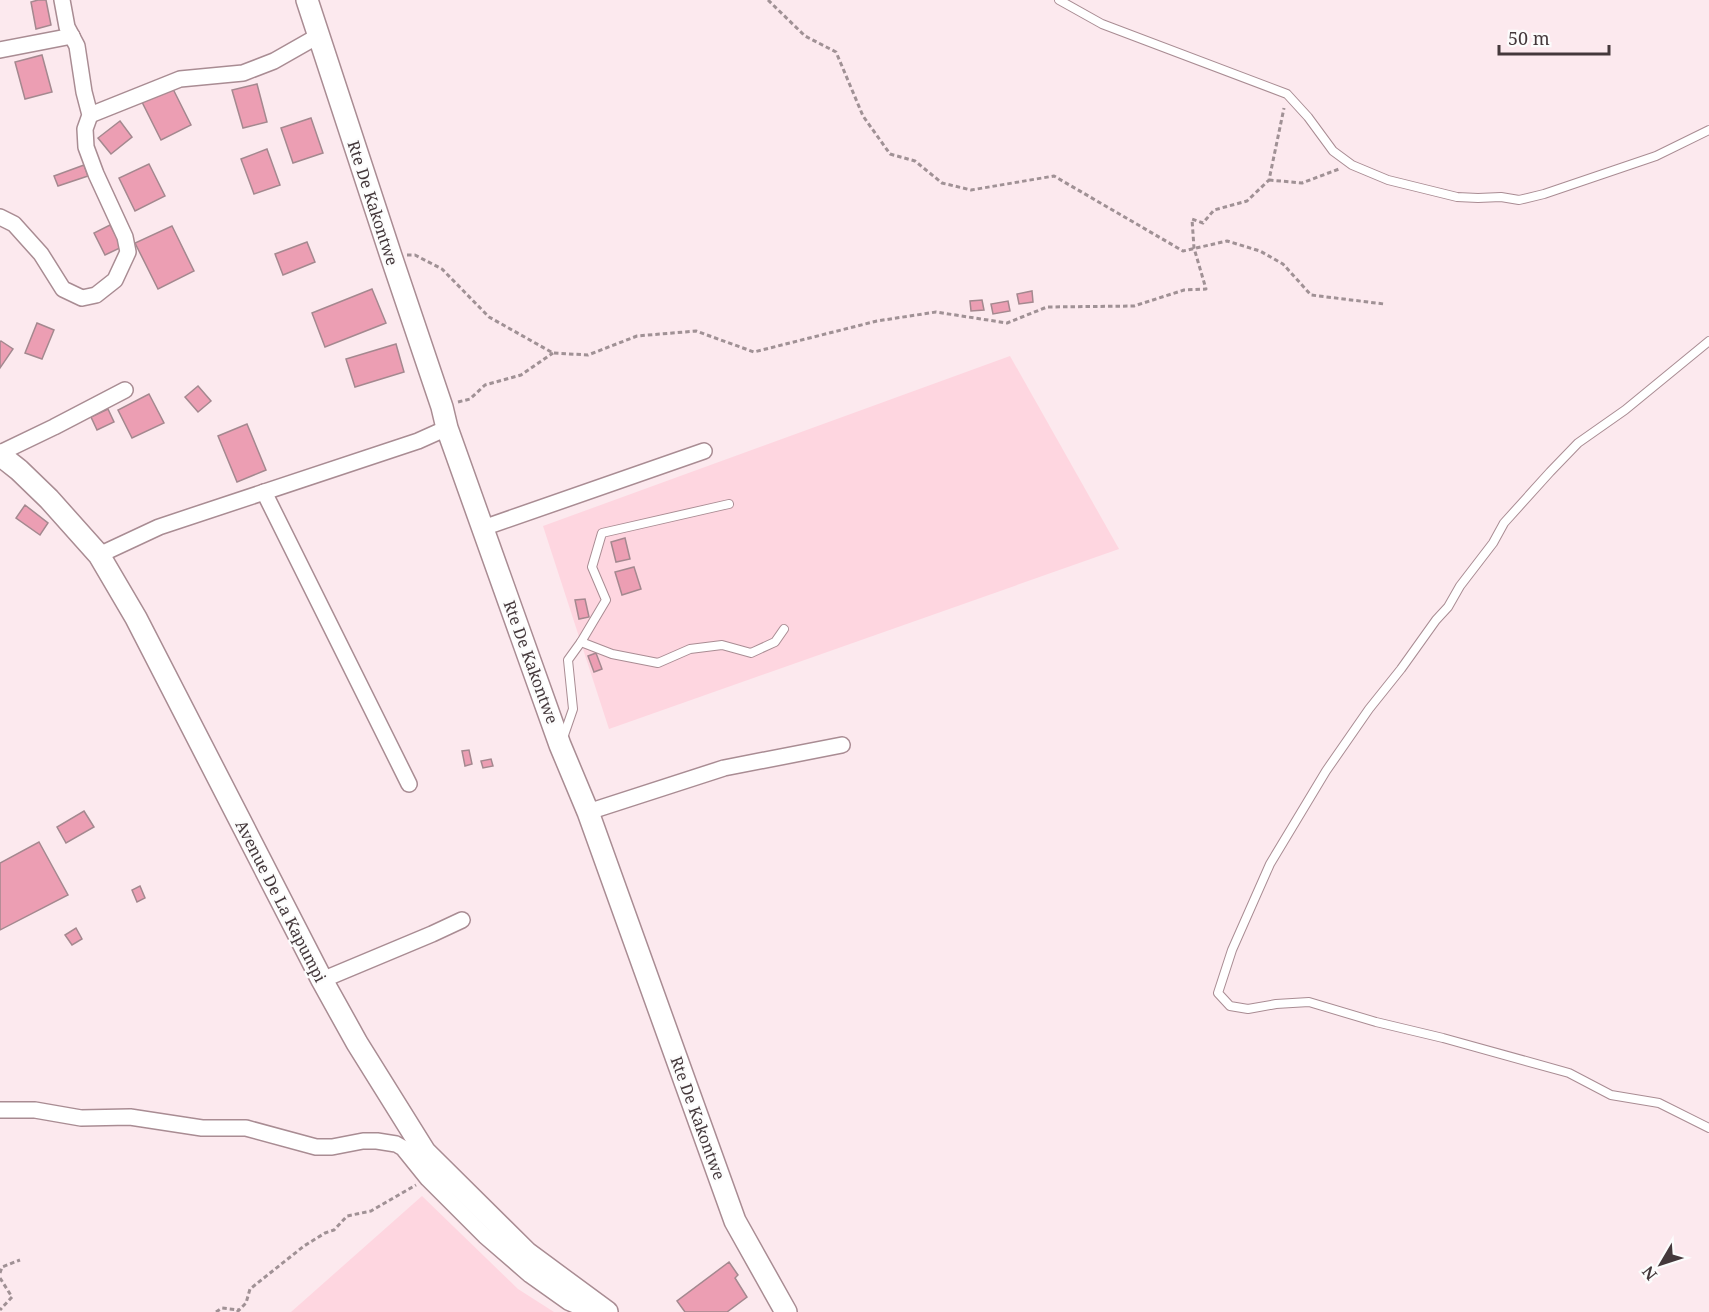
<svg xmlns="http://www.w3.org/2000/svg" width="1709" height="1312" font-family="'Noto Serif',serif">
	<style>
		.built { fill: #fed6e0 }
		.building { fill: #ec9eb3; stroke: #a4888f; stroke-width: 1.5 }
		.lines { fill: none; stroke-linecap: round; stroke-linejoin: round }
		.lane-casing { stroke: #a98c93; stroke-width: 10 }
		.street-casing { stroke: #a98c93; stroke-width: 18 }
		.secondary-casing { stroke: #a98c93; stroke-width: 24 }
		.path { stroke: #a09195; stroke-width: 3; stroke-dasharray: 4.5 3; stroke-linecap: butt }
		.lane { stroke: #fff; stroke-width: 8 }
		.street { stroke: #fff; stroke-width: 15 }
		.secondary { stroke: #fff; stroke-width: 21 }
		.labels { text-anchor: middle; stroke-width: 4.5; stroke-linejoin: round; paint-order: stroke }
		.street-label { font-size: 16px; fill: #44383b; stroke: #fcfcfc }
	</style>
	<rect width="100%" height="100%" fill="#fce9ee"/>
	<g class="built">
		<polygon points="1010,356 1119,549 609,729 543,526"/>
		<polygon points="422,1196 518,1289 554,1312 291,1312"/>
	</g>
	<g class="building">
		<polygon points="38,0 46,0 51,25 36,29 31,2"/>
		<polygon points="42,55 52,92 25,99 15,62"/>
		<polygon points="257,84 267,122 243,128 232,90"/>
		<polygon points="172,87 191,125 161,140 142,102"/>
		<polygon points="311,118 323,153 293,163 281,128"/>
		<polygon points="120,121 132,137 111,154 98,138"/>
		<polygon points="267,149 280,185 254,194 241,159"/>
		<polygon points="149,164 165,196 135,211 119,178"/>
		<polygon points="84,165 88,176 58,186 54,176"/>
		<polygon points="110,225 122,247 105,255 94,233"/>
		<polygon points="172,226 194,271 158,289 135,243"/>
		<polygon points="307,242 315,262 283,275 275,254"/>
		<polygon points="372,289 386,323 325,347 312,313"/>
		<polygon points="1032,291 1033,302 1019,304 1017,294"/>
		<polygon points="982,300 984,310 971,311 970,301"/>
		<polygon points="1008,301 1010,311 993,314 991,304"/>
		<polygon points="37,323 54,330 42,359 25,353"/>
		<polygon points="1,341 13,349 0,368 0,342"/>
		<polygon points="396,344 404,372 355,387 346,359"/>
		<polygon points="198,386 211,401 198,412 185,397"/>
		<polygon points="149,394 164,423 132,438 118,410"/>
		<polygon points="108,409 114,422 97,430 91,417"/>
		<polygon points="247,424 266,470 237,482 218,436"/>
		<polygon points="25,505 48,523 40,535 16,518"/>
		<polygon points="625,538 630,559 616,562 611,542"/>
		<polygon points="634,567 641,589 622,595 615,572"/>
		<polygon points="585,599 589,617 579,619 575,600"/>
		<polygon points="596,653 602,669 594,672 588,656"/>
		<polygon points="469,750 472,764 465,766 462,751"/>
		<polygon points="491,759 493,766 483,768 481,761"/>
		<polygon points="84,811 94,827 66,843 57,827"/>
		<polygon points="39,842 68,895 0,930 0,863"/>
		<polygon points="140,886 145,898 137,902 132,890"/>
		<polygon points="76,928 82,939 72,945 65,935"/>
		<polygon points="729,1262 738,1275 735,1278 747,1297 727,1312 685,1312 677,1301"/>
	</g>
	<g class="lines">
		<g class="lane-casing">
			<g id="lane">
				<polyline points="1059,0 1102,24 1287,94 1308,117 1333,151 1352,165 1388,180 1457,197 1478,198 1501,197 1519,200 1544,194 1656,156 1709,130"/>
				<polyline points="1709,341 1625,410 1578,443 1550,472 1504,523 1493,543 1460,586 1448,607 1436,620 1401,669 1369,709 1326,771 1270,864 1232,950 1218,993 1230,1006 1248,1009 1276,1004 1309,1002 1376,1022 1443,1038 1569,1073 1611,1095 1659,1103 1709,1128"/>
				<polyline points="581,642 612,654 658,663 690,649 722,645 751,653 775,642 784,629"/>
				<polyline points="563,738 573,709 568,660 581,642 606,600 592,567 602,533 729,504"/>
			</g>
		</g>
		<g class="street-casing">
			<g id="street">
				<polyline points="0,50 72,36"/>
				<polyline points="90,115 180,79 243,73 274,61 318,36"/>
				<polyline points="0,217 14,224 41,254 63,289 82,298 96,295 115,280 128,252 125,237 96,174 86,147 85,129 90,115 84,92 77,46 67,27 62,0"/>
				<polyline points="0,453 54,427 125,390"/>
				<polyline points="264,492 409,784"/>
				<polyline points="483,528 704,451"/>
				<polyline points="99,555 159,527 418,441 447,428"/>
				<polyline points="588,812 724,768 842,745"/>
				<polyline points="322,980 432,934 462,920"/>
				<polyline points="0,1110 35,1110 81,1118 130,1117 202,1128 246,1128 316,1147 332,1147 363,1141 377,1141 396,1144 403,1148 428,1179 485,1236 530,1275 568,1302 591,1312"/>
			</g>
		</g>
		<g class="secondary-casing">
			<g id="secondary">
				<polyline points="307,0 391,256 442,407 447,428 560,745 588,812 735,1221 786,1312"/>
				<polyline points="0,455 19,470 49,499 99,555 136,618 322,980 357,1043 425,1152 527,1253 607,1312"/>
			</g>
		</g>
		<g class="path">
			<polyline points="768,0 805,36 836,52 863,116 890,154 915,161 942,183 971,190 1054,176 1183,251 1227,241 1260,251 1283,264 1311,295 1384,304"/>
			<polyline points="1269,180 1302,183 1339,169"/>
			<polyline points="407,255 415,255 442,269 489,317 553,353 588,355 637,336 696,331 754,352 877,321 936,312 1007,323 1047,307 1134,306 1184,290 1206,289 1194,248 1192,219 1203,223 1214,210 1247,201 1269,180 1284,108"/>
			<polyline points="458,402 470,399 485,385 521,375 553,353"/>
			<polyline points="0,1273 2,1267 20,1260"/>
			<polyline points="0,1278 12,1297 0,1310"/>
			<polyline points="216,1312 222,1308 239,1310"/>
			<polyline points="237,1312 246,1303 250,1289 304,1246 325,1233 334,1230 347,1216 371,1211 416,1185"/>
		</g>
		<use href="#lane" class="lane"/>
		<use href="#street" class="street"/>
		<use href="#secondary" class="secondary"/>
	</g>
	<g class="labels">
		<g class="street-label">
			<text transform="translate(373 203) rotate(72)" y="6">Rte De Kakontwe</text>
			<text transform="translate(531 662) rotate(70)" y="6">Rte De Kakontwe</text>
			<text transform="translate(281 901) rotate(63)" y="6">Avenue De La Kapumpi</text>
			<text transform="translate(698 1118) rotate(70)" y="6">Rte De Kakontwe</text>
		</g>
	</g>
	<g transform="translate(1661 1264) rotate(231)" stroke="#fcfcfc" stroke-width="4.5" paint-order="stroke">
	<path d="M0-4.5L10 22L0 15L-10 22Z" fill="#44383b"/>
	<text y="-9" font-size="16" font-weight="bold" text-anchor="middle" fill="#44383b">N</text>
	</g>
	<path d="M1499 45v9h110v-9" fill="none" stroke="#44383b" stroke-width="3"/>
	<text x="1508" y="45" font-size="18" fill="#44383b" stroke="#fcfcfc" stroke-width="4.5" paint-order="stroke">50 m</text>
</svg>
